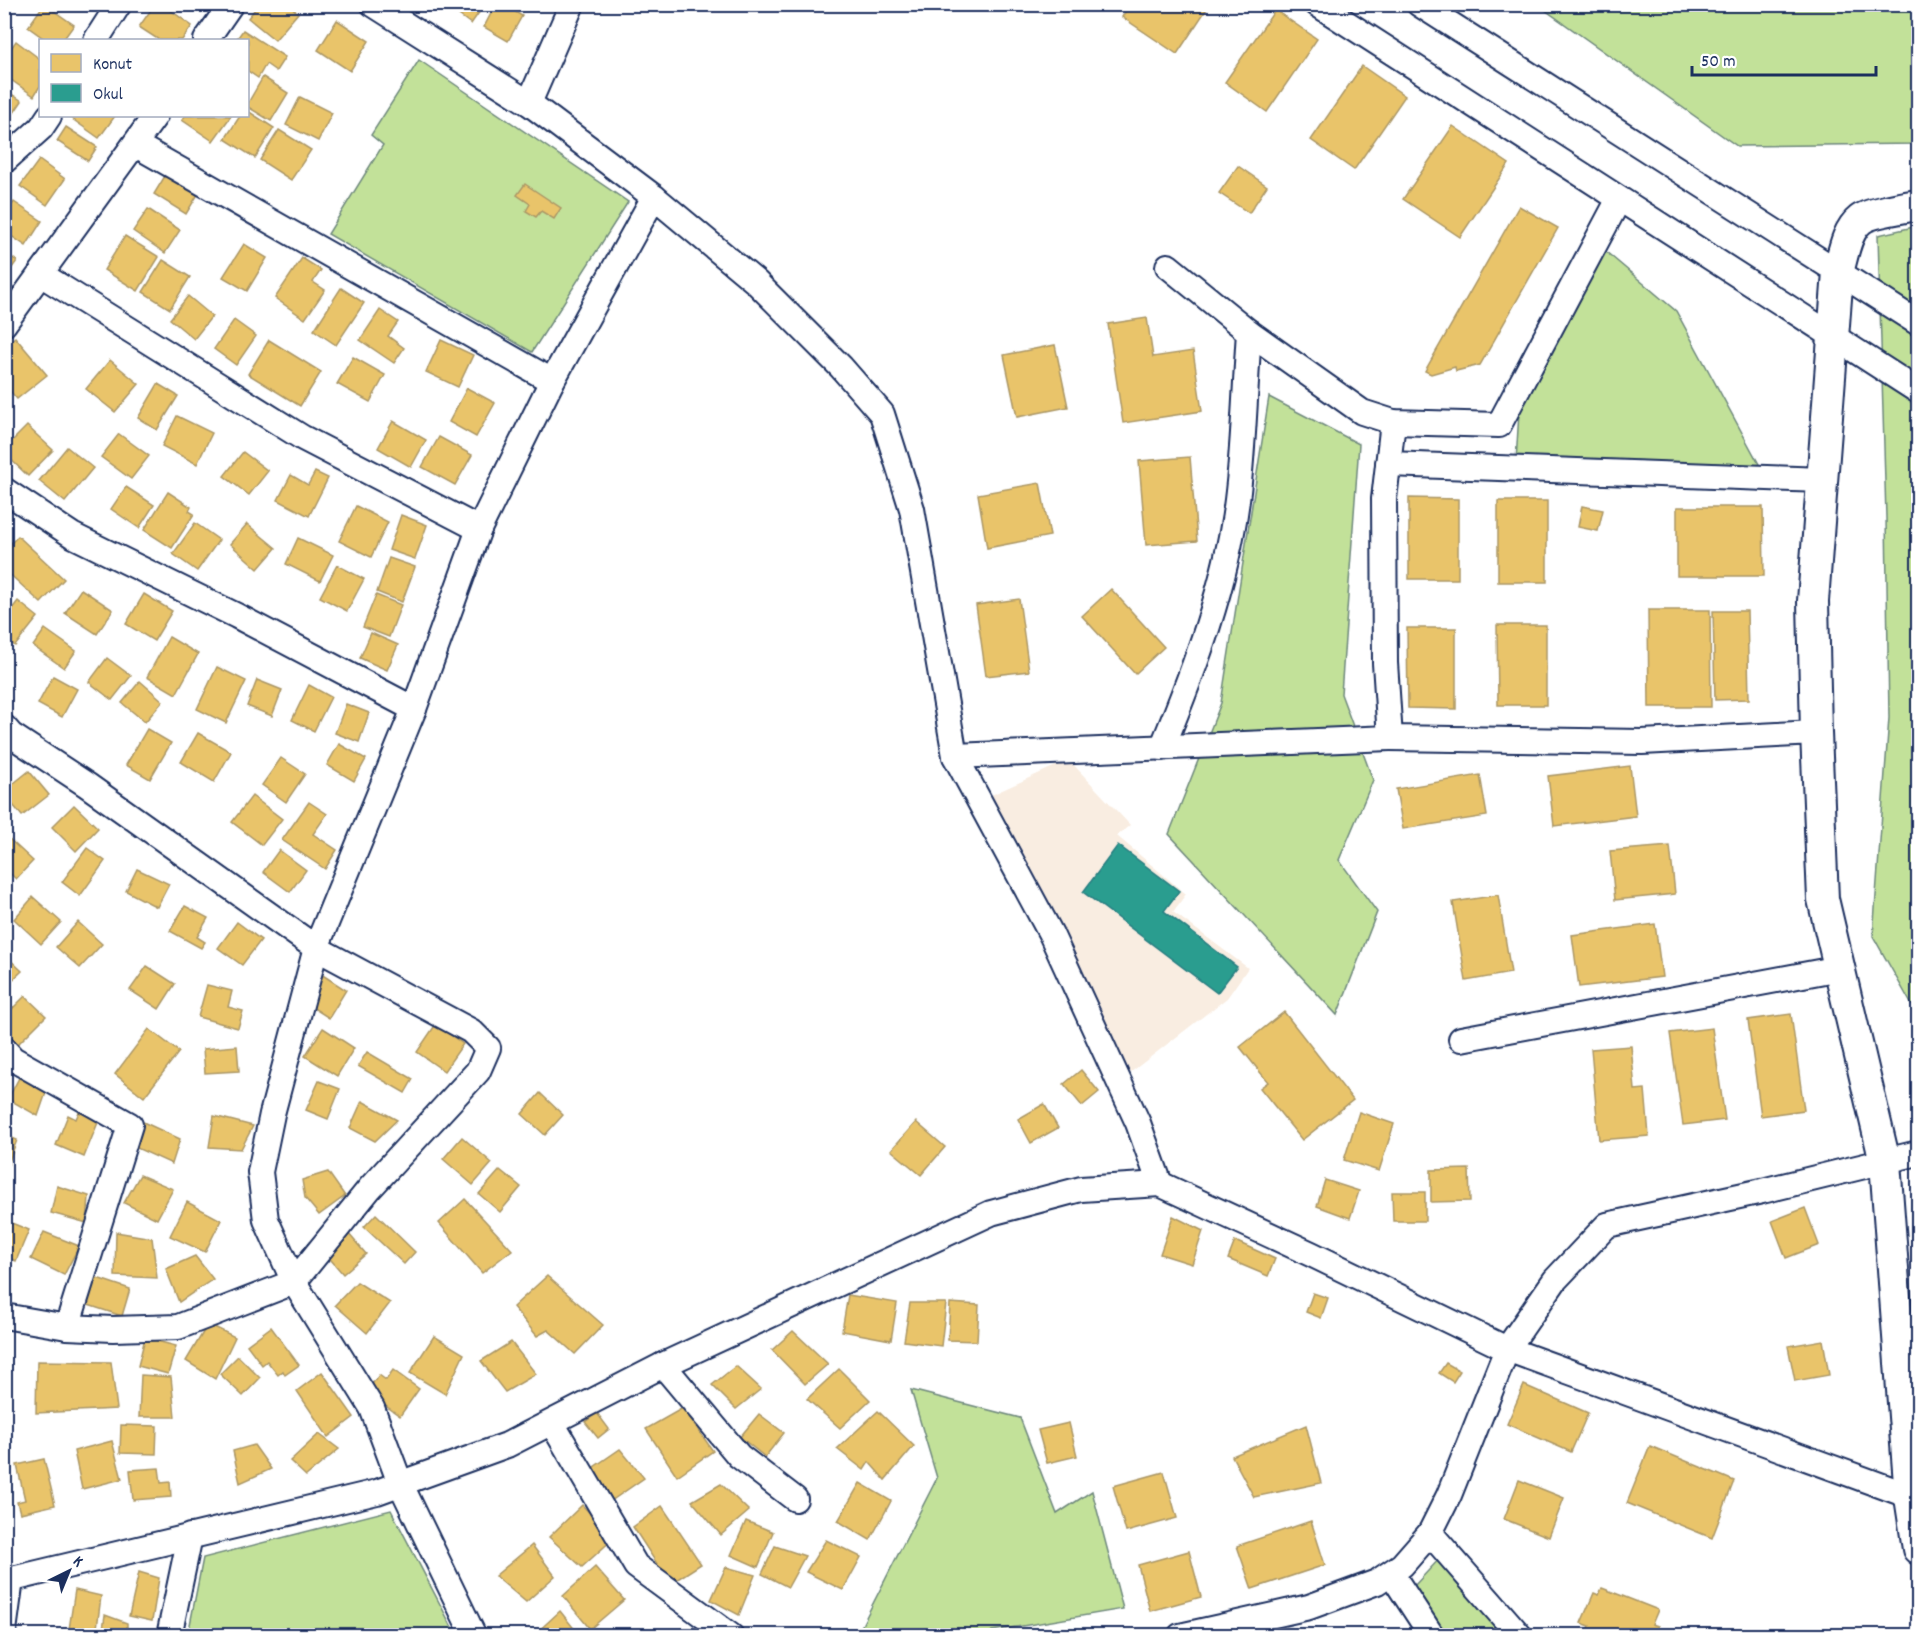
<svg xmlns="http://www.w3.org/2000/svg" width="1923" height="1640" font-family="Dekko,sans-serif">
	<style>
		.built { fill: #f9ede1 }
		.green { fill: #c2e199; stroke: #6e887c; stroke-width: 1.5 }
		.homes { fill: #e9c46a; stroke: #ab9766; stroke-width: 1.5 }
		.schools { fill: #2a9d8f; stroke: #267c80; stroke-width: 1.5 }
		.lines { fill: none; stroke-linecap: round; stroke-linejoin: round }
		.minor-casing { stroke: #1b2f5e; stroke-width: 28 }
		.tertiary-casing { stroke: #1b2f5e; stroke-width: 34 }
		.minor { stroke: #fff; stroke-width: 24 }
		.tertiary { stroke: #fff; stroke-width: 30 }
	</style>
	<rect width="100%" height="100%" fill="#fff"/>
	<filter id="ink" filterUnits="userSpaceOnUse"><feTurbulence type="fractalNoise" baseFrequency=".0167" numOctaves="2"/><feDisplacementMap in="SourceGraphic" scale="12" xChannelSelector="R" yChannelSelector="G"/><feConvolveMatrix kernelMatrix="1 2 1 2 8 2 1 2 1" color-interpolation-filters="sRGB"/></filter>
	<g filter="url(#ink)">
		<polygon class="built" points="1069,760 1130,825 1117,836 1186,894 1173,912 1248,968 1227,998 1126,1076 987,797"/>
		<g class="green">
			<polygon points="1538,5 1918,5 1918,144 1737,146"/>
			<polygon points="419,60 628,202 532,352 328,234 383,145 371,135"/>
			<polygon points="1918,226 1918,1016 1873,936 1889,718 1886,517 1878,235"/>
			<polygon points="1605,251 1676,311 1760,466 1516,462 1520,395"/>
			<polygon points="1269,397 1359,444 1341,694 1373,780 1339,860 1377,912 1337,1015 1169,834 1221,703"/>
			<polygon points="911,1390 1020,1418 1057,1514 1092,1491 1123,1609 992,1631 988,1635 857,1635 937,1478"/>
			<polygon points="391,1510 456,1635 188,1635 203,1558"/>
			<polygon points="1441,1557 1509,1635 1445,1635 1414,1586"/>
		</g>
		<g class="homes">
			<polygon points="44,4 74,25 63,40 46,40 28,27"/>
			<polygon points="155,4 162,4 192,26 182,40 159,40 139,27"/>
			<polygon points="259,4 288,4 298,13 275,40 248,18"/>
			<polygon points="444,4 485,4 471,24"/>
			<polygon points="496,4 503,4 522,16 508,41 484,27"/>
			<polygon points="1130,4 1210,4 1177,54 1122,17"/>
			<polygon points="1275,10 1317,39 1267,112 1225,82"/>
			<polygon points="337,20 369,41 350,71 318,50"/>
			<polygon points="243,30 285,57 276,71 266,64 258,78 248,71 248,40 236,40"/>
			<polygon points="16,41 40,59 40,86 34,96 4,75 4,58"/>
			<polygon points="1362,66 1405,96 1354,170 1311,140"/>
			<polygon points="263,77 288,93 271,121 248,107 248,103"/>
			<polygon points="4,89 22,101 7,123 4,122"/>
			<polygon points="300,97 332,113 318,141 286,125"/>
			<polygon points="248,111 274,128 255,158 225,139 240,116 248,116"/>
			<polygon points="68,116 115,116 99,138"/>
			<polygon points="185,116 231,116 213,141 182,120"/>
			<polygon points="1453,126 1509,164 1460,237 1403,199"/>
			<polygon points="66,127 97,147 88,161 57,141"/>
			<polygon points="279,130 311,150 291,180 260,160"/>
			<polygon points="39,160 65,179 47,205 20,186"/>
			<polygon points="1238,166 1267,186 1249,213 1219,193"/>
			<polygon points="168,171 200,191 186,214 154,194"/>
			<polygon points="525,184 561,208 554,219 541,211 536,217 526,211 530,204 517,195"/>
			<polygon points="14,202 42,221 26,246 4,231 4,216"/>
			<polygon points="1519,206 1558,228 1480,365 1456,371 1455,367 1431,374 1425,371"/>
			<polygon points="148,209 180,230 165,253 133,231"/>
			<polygon points="125,236 159,257 138,291 104,270"/>
			<polygon points="244,244 267,258 247,291 223,277"/>
			<polygon points="4,252 17,261 4,279"/>
			<polygon points="302,258 321,270 313,282 325,290 305,319 275,298"/>
			<polygon points="163,260 190,277 170,309 143,292"/>
			<polygon points="341,288 364,303 336,345 314,330"/>
			<polygon points="188,296 212,316 194,339 170,319"/>
			<polygon points="380,310 398,322 388,336 404,348 394,363 360,340"/>
			<polygon points="1147,318 1153,357 1193,351 1202,411 1123,423 1108,324"/>
			<polygon points="234,320 256,336 236,365 214,349"/>
			<polygon points="15,337 47,375 17,399 4,384 4,346"/>
			<polygon points="269,340 321,372 300,406 248,374"/>
			<polygon points="441,340 473,355 458,387 426,372"/>
			<polygon points="1055,345 1068,407 1017,417 1004,355"/>
			<polygon points="353,357 385,375 370,402 337,384"/>
			<polygon points="110,360 139,384 115,412 86,389"/>
			<polygon points="158,384 178,396 157,430 138,418"/>
			<polygon points="467,388 495,403 476,437 449,422"/>
			<polygon points="177,416 212,433 197,464 162,446"/>
			<polygon points="393,421 426,440 411,467 378,448"/>
			<polygon points="27,426 53,450 28,476 4,453 4,449"/>
			<polygon points="119,434 149,456 131,479 101,457"/>
			<polygon points="439,437 472,455 455,485 422,467"/>
			<polygon points="67,447 93,468 65,502 39,481"/>
			<polygon points="243,452 268,471 249,495 224,476"/>
			<polygon points="1190,457 1197,541 1146,545 1139,461"/>
			<polygon points="315,472 328,478 309,516 278,500 291,475 308,485"/>
			<polygon points="1040,483 1050,536 987,548 978,494"/>
			<polygon points="126,487 154,505 139,528 111,509"/>
			<polygon points="168,492 191,507 189,511 194,514 172,548 144,530"/>
			<polygon points="1409,498 1458,499 1458,579 1409,579"/>
			<rect x="1498" y="501" width="49" height="81"/>
			<polygon points="356,506 388,522 371,557 339,541"/>
			<polygon points="1582,506 1603,510 1598,531 1578,527"/>
			<polygon points="1677,507 1763,507 1764,576 1677,576"/>
			<polygon points="401,515 427,525 415,559 389,550"/>
			<polygon points="195,523 219,540 197,571 173,554"/>
			<polygon points="247,524 276,548 258,569 230,544"/>
			<polygon points="18,536 64,579 41,603 4,569 4,550"/>
			<polygon points="298,538 333,555 320,581 286,564"/>
			<polygon points="389,558 415,567 402,602 377,592"/>
			<polygon points="337,565 364,579 347,611 320,597"/>
			<polygon points="81,589 113,610 97,634 65,613"/>
			<polygon points="1111,589 1164,647 1135,674 1082,616"/>
			<polygon points="144,594 172,611 154,641 126,624"/>
			<polygon points="376,595 401,605 389,637 363,627"/>
			<polygon points="1019,599 1029,671 986,676 976,605"/>
			<polygon points="18,601 38,617 15,646 4,638 4,619"/>
			<polygon points="1648,610 1710,610 1711,707 1649,707"/>
			<polygon points="1713,611 1747,611 1749,699 1715,700"/>
			<polygon points="1497,625 1546,625 1546,705 1498,705"/>
			<polygon points="1407,628 1456,628 1456,709 1408,708"/>
			<polygon points="45,629 76,651 64,668 33,646"/>
			<polygon points="371,633 398,645 387,670 360,658"/>
			<polygon points="169,637 198,654 176,694 147,677"/>
			<polygon points="107,658 131,676 112,700 89,682"/>
			<polygon points="217,667 246,681 226,723 197,709"/>
			<polygon points="53,676 77,689 62,717 38,704"/>
			<polygon points="257,680 282,690 272,716 247,706"/>
			<polygon points="140,681 163,701 145,722 122,703"/>
			<polygon points="309,685 331,697 314,731 292,720"/>
			<polygon points="346,704 369,713 359,742 335,733"/>
			<polygon points="147,729 171,743 150,779 126,765"/>
			<polygon points="198,733 231,752 214,782 181,762"/>
			<polygon points="339,744 366,759 354,781 327,765"/>
			<polygon points="281,758 305,774 286,802 262,785"/>
			<polygon points="1630,766 1636,816 1554,826 1548,776"/>
			<polygon points="29,771 49,795 22,816 4,794 4,791"/>
			<polygon points="1480,775 1487,816 1403,829 1396,789"/>
			<polygon points="252,796 282,819 262,845 232,822"/>
			<polygon points="309,802 327,814 313,834 337,850 325,869 282,840"/>
			<polygon points="74,805 98,828 76,851 52,827"/>
			<polygon points="5,835 33,861 16,879 4,868"/>
			<polygon points="1670,846 1675,894 1615,900 1610,851"/>
			<polygon points="87,848 105,861 80,896 62,882"/>
			<polygon points="279,850 306,870 290,892 263,872"/>
			<polygon points="137,869 169,884 157,907 126,891"/>
			<polygon points="1498,895 1511,973 1466,981 1453,902"/>
			<polygon points="33,897 61,922 41,944 14,919"/>
			<polygon points="185,906 208,918 197,937 205,942 201,948 170,931"/>
			<polygon points="78,922 102,944 80,968 56,947"/>
			<polygon points="237,922 261,940 242,965 218,948"/>
			<polygon points="1655,924 1662,977 1579,987 1572,935"/>
			<polygon points="4,954 22,971 4,988"/>
			<polygon points="147,966 175,984 159,1009 130,990"/>
			<polygon points="321,974 346,990 329,1018 304,1002"/>
			<polygon points="207,985 232,991 228,1007 243,1011 238,1028 198,1017"/>
			<polygon points="25,996 46,1016 18,1044 4,1031 4,1017"/>
			<polygon points="1284,1012 1353,1100 1302,1140 1260,1088 1268,1082 1240,1047"/>
			<polygon points="1791,1014 1804,1110 1761,1116 1748,1020"/>
			<polygon points="436,1024 463,1044 444,1071 417,1052"/>
			<polygon points="323,1028 354,1048 337,1076 305,1056"/>
			<polygon points="1712,1028 1725,1120 1683,1125 1670,1033"/>
			<polygon points="149,1029 179,1052 144,1097 115,1074"/>
			<polygon points="237,1046 239,1071 205,1073 203,1049"/>
			<polygon points="1631,1046 1635,1090 1645,1089 1649,1136 1599,1140 1591,1049"/>
			<polygon points="367,1052 413,1079 405,1093 358,1066"/>
			<polygon points="1081,1070 1099,1092 1082,1106 1064,1084"/>
			<polygon points="21,1074 48,1087 38,1116 8,1099"/>
			<polygon points="319,1081 340,1089 328,1119 306,1110"/>
			<polygon points="540,1093 563,1115 545,1135 522,1114"/>
			<polygon points="362,1101 397,1120 375,1141 350,1128"/>
			<polygon points="1044,1104 1058,1128 1031,1143 1018,1119"/>
			<polygon points="79,1112 99,1120 84,1157 56,1145 68,1115 76,1119"/>
			<polygon points="1359,1112 1394,1124 1379,1171 1344,1160"/>
			<polygon points="214,1116 253,1126 241,1149 209,1147"/>
			<polygon points="143,1122 180,1139 172,1164 130,1145"/>
			<polygon points="916,1122 945,1147 921,1175 891,1150"/>
			<polygon points="4,1135 17,1140 4,1175"/>
			<polygon points="462,1137 492,1163 473,1185 443,1159"/>
			<polygon points="1469,1169 1470,1201 1431,1202 1431,1170"/>
			<polygon points="500,1170 521,1187 500,1212 479,1194"/>
			<polygon points="328,1172 345,1196 319,1215 305,1198 302,1180"/>
			<polygon points="140,1175 173,1189 157,1219 124,1203"/>
			<polygon points="1325,1180 1359,1191 1350,1218 1317,1206"/>
			<polygon points="57,1186 89,1196 87,1223 51,1213"/>
			<polygon points="1392,1192 1425,1192 1425,1221 1393,1221"/>
			<polygon points="465,1199 512,1250 482,1273 439,1223"/>
			<polygon points="187,1202 221,1220 205,1252 170,1236"/>
			<polygon points="1805,1208 1819,1245 1786,1258 1772,1221"/>
			<polygon points="376,1214 415,1252 404,1264 364,1227"/>
			<polygon points="1173,1216 1203,1231 1192,1264 1160,1254"/>
			<polygon points="4,1220 29,1230 16,1261 4,1256"/>
			<polygon points="44,1232 79,1246 64,1275 31,1259"/>
			<polygon points="116,1232 152,1238 157,1278 115,1276"/>
			<polygon points="348,1233 366,1254 343,1274 325,1253"/>
			<polygon points="1235,1241 1275,1259 1268,1276 1228,1259"/>
			<polygon points="195,1256 213,1279 179,1302 166,1269"/>
			<polygon points="91,1276 130,1289 122,1316 82,1303"/>
			<polygon points="547,1276 603,1325 575,1354 548,1330 537,1336 513,1307"/>
			<polygon points="357,1282 390,1303 367,1333 335,1305"/>
			<polygon points="1313,1293 1328,1298 1321,1318 1306,1312"/>
			<polygon points="848,1295 897,1303 891,1340 842,1331"/>
			<polygon points="910,1303 946,1303 941,1346 904,1341"/>
			<polygon points="950,1303 979,1305 977,1341 948,1340"/>
			<polygon points="208,1324 235,1337 215,1379 186,1361"/>
			<polygon points="271,1327 299,1365 285,1375 283,1371 278,1375 267,1361 262,1365 247,1345"/>
			<polygon points="793,1331 828,1364 805,1384 772,1350"/>
			<polygon points="434,1336 464,1354 445,1394 410,1373"/>
			<polygon points="145,1338 176,1346 168,1374 138,1366"/>
			<polygon points="1823,1340 1829,1375 1795,1381 1788,1346"/>
			<polygon points="511,1342 536,1374 505,1392 481,1361"/>
			<polygon points="238,1356 260,1378 243,1396 220,1374"/>
			<polygon points="37,1361 111,1362 117,1409 36,1413"/>
			<polygon points="1446,1363 1460,1371 1453,1382 1439,1373"/>
			<polygon points="736,1366 761,1389 736,1409 712,1385"/>
			<polygon points="839,1369 870,1400 840,1428 807,1399"/>
			<polygon points="393,1370 419,1389 400,1416 366,1392 379,1375 386,1380"/>
			<polygon points="322,1372 354,1417 328,1437 297,1391"/>
			<polygon points="141,1375 171,1377 175,1417 139,1417"/>
			<polygon points="1524,1385 1588,1413 1571,1452 1507,1424"/>
			<polygon points="683,1408 713,1451 677,1476 646,1429"/>
			<polygon points="878,1411 914,1446 885,1480 869,1462 864,1470 837,1449"/>
			<polygon points="597,1413 609,1429 598,1438 585,1422"/>
			<polygon points="759,1414 784,1433 765,1457 740,1437"/>
			<polygon points="1069,1423 1077,1456 1047,1463 1038,1430"/>
			<polygon points="121,1425 157,1426 156,1454 120,1453"/>
			<polygon points="1306,1425 1321,1483 1254,1497 1232,1456"/>
			<polygon points="319,1434 339,1449 306,1476 290,1461"/>
			<polygon points="112,1441 122,1479 82,1489 74,1451"/>
			<polygon points="254,1445 271,1469 240,1483 233,1451"/>
			<polygon points="1650,1446 1734,1481 1712,1538 1627,1503"/>
			<polygon points="620,1449 644,1478 611,1501 591,1469"/>
			<polygon points="44,1459 55,1505 20,1513 17,1502 25,1500 17,1465"/>
			<polygon points="159,1468 161,1483 170,1482 171,1497 133,1500 130,1470"/>
			<polygon points="1164,1472 1177,1518 1126,1532 1113,1486"/>
			<polygon points="1519,1480 1564,1498 1549,1537 1504,1519"/>
			<polygon points="860,1483 891,1501 870,1540 838,1521"/>
			<polygon points="721,1484 749,1511 721,1535 692,1501"/>
			<polygon points="582,1505 614,1538 582,1567 549,1537"/>
			<polygon points="662,1506 701,1564 670,1584 633,1527"/>
			<polygon points="746,1521 773,1532 758,1567 731,1555"/>
			<polygon points="1311,1521 1325,1565 1252,1589 1237,1546"/>
			<polygon points="826,1540 861,1557 843,1590 806,1572"/>
			<polygon points="532,1545 555,1576 526,1602 495,1576"/>
			<polygon points="775,1546 805,1556 788,1587 762,1574"/>
			<polygon points="1189,1551 1201,1597 1150,1611 1138,1565"/>
			<polygon points="595,1567 624,1600 590,1629 563,1596"/>
			<polygon points="726,1567 755,1575 739,1615 711,1600"/>
			<polygon points="139,1572 159,1578 152,1621 129,1616"/>
			<polygon points="1602,1588 1658,1610 1652,1624 1658,1626 1654,1636 1586,1636 1590,1626 1581,1623 1594,1593 1599,1595"/>
			<polygon points="75,1590 101,1596 96,1636 68,1636"/>
			<polygon points="560,1611 580,1636 535,1636 534,1635"/>
			<polygon points="105,1615 127,1623 127,1636 102,1636"/>
		</g>
		<polygon class="schools" points="1118,845 1179,891 1164,911 1237,967 1217,993 1083,892"/>
		<g class="lines">
			<g class="minor-casing">
				<g id="minor">
					<polyline points="373,4 529,103 654,197 756,282 841,367 882,414 912,509 955,756 1051,934 1138,1123 1160,1184"/>
					<polyline points="1317,4 1918,391"/>
					<polyline points="1419,4 1918,323"/>
					<polyline points="96,40 119,4"/>
					<polyline points="206,40 231,4"/>
					<polyline points="529,103 572,4"/>
					<polyline points="136,145 552,381"/>
					<polyline points="4,161 41,128 49,116"/>
					<polyline points="1168,266 1249,332 1362,412 1393,422 1499,425 1619,199"/>
					<polyline points="42,275 303,438 479,529"/>
					<polyline points="4,324 155,116"/>
					<polyline points="1393,422 1384,499 1385,663 1390,738 1642,742 1816,733"/>
					<polyline points="1388,464 1822,480"/>
					<polyline points="4,490 72,535 237,616 414,709"/>
					<polyline points="4,727 11,735 87,785 316,948 471,1031 488,1048 478,1071 370,1188 294,1282 178,1327 113,1329 67,1327 4,1316"/>
					<path d="M 1162,748 C 1195,668 1226,586 1237,500 C 1244,445 1245,388 1249,332"/>
					<polyline points="955,756 1390,738"/>
					<polyline points="1461,1039 1840,968"/>
					<polyline points="4,1049 13,1059 130,1125 67,1327"/>
					<polyline points="663,1365 739,1456 795,1499"/>
					<polyline points="552,1423 636,1566 731,1636"/>
					<polyline points="1430,1533 1520,1636"/>
					<polyline points="1391,1573 1432,1636"/>
					<polyline points="4,1581 377,1492 507,1445 663,1365 991,1213 1081,1189 1160,1184 1311,1254 1507,1349 1918,1499"/>
					<polyline points="4,1631 11,1579"/>
					<polyline points="169,1636 190,1536"/>
					<polyline points="474,1636 400,1483 372,1408 294,1282 266,1220 260,1172 272,1114 316,948 414,709 479,529 552,381 654,197"/>
					<polyline points="1180,1636 1309,1607 1377,1582 1402,1565 1430,1533 1449,1495 1507,1349 1555,1280 1607,1225 1762,1191 1918,1153"/>
				</g>
			</g>
			<g class="tertiary-casing">
				<path id="tertiary" d="M 1918,205 C 1906,207 1868,213 1860,220 C 1846,231 1843,256 1838,272 L 1813,601 L 1816,733 L 1823,899 L 1885,1162 L 1910,1497 L 1918,1549"/>
			</g>
			<use href="#minor" class="minor"/>
			<use href="#tertiary" class="tertiary"/>
		</g>
	</g>
	<rect width="1923" height="1640" fill="none" stroke="#fff" stroke-width="24"/>
	<rect x="12" y="12" width="1899" height="1616" fill="none" stroke="#1b2f5e" stroke-width="2" filter="url(#ink)"/>
	<rect x="39" y="39" width="210" height="78" fill="#ffffff" stroke="#a4acbf" stroke-width="1.5"/>
	<rect x="51" y="54" width="30" height="18" fill="#e9c46a" stroke="#a4acbf" stroke-width="1.5"/>
	<text x="93" y="69" font-size="18" fill="#1b2f5e">Konut</text>
	<rect x="51" y="84" width="30" height="18" fill="#2a9d8f" stroke="#a4acbf" stroke-width="1.5"/>
	<text x="93" y="99" font-size="18" fill="#1b2f5e">Okul</text>
	<g transform="translate(69 1571) rotate(43)" stroke="#ffffff" stroke-width="4.5" paint-order="stroke">
	<path d="M0-4.5L10 22L0 15L-10 22Z" fill="#1b2f5e"/>
	<text y="-9" font-size="16" font-weight="bold" text-anchor="middle" fill="#1b2f5e">K</text>
	</g>
	<path d="M1692 66v9h184v-9" fill="none" stroke="#1b2f5e" stroke-width="3"/>
	<text x="1701" y="66" font-size="18" fill="#1b2f5e" stroke="#ffffff" stroke-width="4.5" paint-order="stroke">50 m</text>
</svg>
